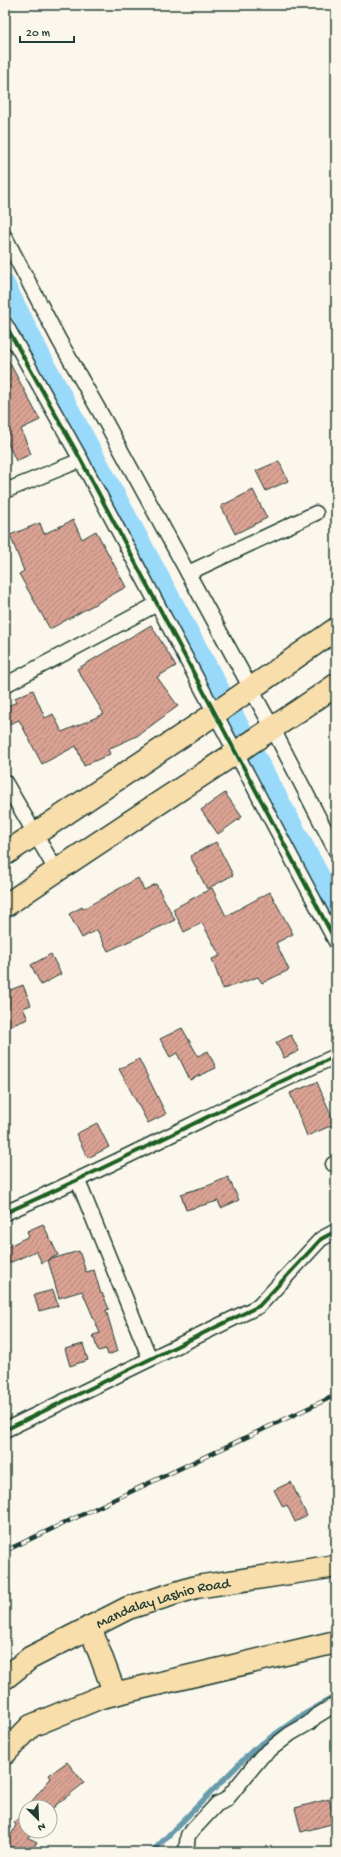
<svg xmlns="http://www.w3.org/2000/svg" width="341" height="1857" font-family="'Gochi Hand',sans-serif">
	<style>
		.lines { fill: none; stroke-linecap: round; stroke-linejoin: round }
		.stream { stroke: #689bab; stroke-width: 5.5 }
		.canal { stroke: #99dafb; stroke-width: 19 }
		.building { fill: url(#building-hatch); stroke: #1f3d34 }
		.minor-casing { stroke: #1f3d34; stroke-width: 17 }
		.primary-casing { stroke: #1f3d34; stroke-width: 25 }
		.trunk-casing { stroke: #1f3d34; stroke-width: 25 }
		.minor { stroke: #fbf7ec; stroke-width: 14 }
		.primary { stroke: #f8deab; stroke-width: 22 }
		.trunk { stroke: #f8deab; stroke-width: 22 }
		.rail-casing { stroke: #1f3d34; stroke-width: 4.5 }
		.rail { stroke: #fbf7ec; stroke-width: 3; stroke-dasharray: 9; stroke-linecap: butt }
		.cycleway-casing { stroke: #fbf7ec; stroke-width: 6 }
		.cycleway { stroke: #1b5e20; stroke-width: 4 }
		.labels { text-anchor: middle; stroke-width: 3; stroke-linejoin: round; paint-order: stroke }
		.street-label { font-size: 15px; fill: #1f3d34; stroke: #fbf7ec }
	</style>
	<defs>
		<pattern id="building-hatch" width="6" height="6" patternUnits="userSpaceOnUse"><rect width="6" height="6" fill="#daa293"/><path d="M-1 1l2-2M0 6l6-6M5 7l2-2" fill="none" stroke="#b08579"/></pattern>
	</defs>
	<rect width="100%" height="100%" fill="#fbf7ec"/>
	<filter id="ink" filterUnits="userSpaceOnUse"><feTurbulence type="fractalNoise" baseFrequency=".025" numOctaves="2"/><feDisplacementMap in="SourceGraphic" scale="8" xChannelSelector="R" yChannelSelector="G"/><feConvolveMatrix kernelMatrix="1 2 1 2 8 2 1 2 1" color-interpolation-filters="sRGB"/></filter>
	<g filter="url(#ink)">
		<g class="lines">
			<polyline class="stream" points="152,1852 253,1750 298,1718 336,1696"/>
			<polyline class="canal" points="5,283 44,361 336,905"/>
		</g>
		<g class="building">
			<polygon points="5,354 40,420 21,429 31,454 16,461 5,437"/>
			<polygon points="279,461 288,481 266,491 256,471"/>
			<polygon points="253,490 267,518 235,534 221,506"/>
			<polygon points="73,520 82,539 96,531 126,587 50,629 19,574 24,571 10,535 40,523 44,534"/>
			<polygon points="151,625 176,666 157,677 178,706 137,736 108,749 110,754 84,766 76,746 42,764 19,720 5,726 5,707 17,702 15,698 33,690 45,718 53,714 62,732 104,714 77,669"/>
			<polygon points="225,793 242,817 218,834 201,810"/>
			<polygon points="216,842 233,875 207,889 190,856"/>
			<polygon points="138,878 144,890 156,884 175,920 108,951 97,930 82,938 69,914 82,907 83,909"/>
			<polygon points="212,888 226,916 270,892 293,934 276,943 289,970 262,983 258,977 223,989 212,959 220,956 202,923 184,932 173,909"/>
			<polygon points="51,954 61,974 41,985 31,965"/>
			<polygon points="23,985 31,1005 23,1008 28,1019 8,1027 5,1019 5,992"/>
			<polygon points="182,1028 198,1056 208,1051 216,1068 190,1080 177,1053 170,1057 160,1039"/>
			<polygon points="291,1035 299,1051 284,1058 276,1043"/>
			<polygon points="139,1059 166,1114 148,1123 119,1069"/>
			<polygon points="317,1082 335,1124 307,1136 290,1093"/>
			<polygon points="97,1123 109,1147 88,1158 76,1134"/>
			<polygon points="228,1177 239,1200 221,1208 218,1201 186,1210 181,1194 210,1185"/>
			<polygon points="43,1224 58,1255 42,1263 36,1251 5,1265 5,1248 29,1236 27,1231"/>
			<polygon points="79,1251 86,1272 94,1270 101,1294 102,1293 109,1309 106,1310 118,1351 108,1355 106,1349 98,1351 93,1335 100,1333 82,1291 59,1298 48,1260"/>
			<polygon points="53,1290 58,1306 39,1311 34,1295"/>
			<polygon points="83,1344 88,1360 70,1366 65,1349"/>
			<polygon points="291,1482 307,1516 295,1522 287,1505 283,1507 274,1490"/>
			<polygon points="67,1762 84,1783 56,1805 50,1812 50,1807 27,1807 51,1778 49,1775"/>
			<polygon points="329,1799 335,1823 301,1832 295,1808"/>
			<polygon points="26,1809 26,1831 34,1831 29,1838 37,1842 31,1852 5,1852 5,1847 16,1825 14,1823"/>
		</g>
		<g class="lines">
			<g class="minor-casing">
				<g id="minor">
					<polyline points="5,237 59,340 105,421 273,729 336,851"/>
					<polyline points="5,324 81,460 336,942"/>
					<polyline points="5,491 81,460"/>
					<polyline points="188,573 316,513"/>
					<polyline points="5,685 157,604"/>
					<polyline points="5,782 56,870"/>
					<polyline points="333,1164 336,1162"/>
					<polyline points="78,1181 150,1359"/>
					<path d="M 5,1213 C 117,1164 225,1106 336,1056"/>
					<polyline points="5,1430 259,1306 321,1239 336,1231"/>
					<polyline points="186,1852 188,1835 217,1804 226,1800 262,1756 290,1734 309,1723 315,1717 336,1704"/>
				</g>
			</g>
			<g class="primary-casing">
				<g id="primary">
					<polyline points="5,854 216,713 336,629"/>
					<path d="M 5,906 C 114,830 227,761 336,685"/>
				</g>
			</g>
			<g class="trunk-casing">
				<g id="trunk">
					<polyline points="90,1627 115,1694"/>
					<path id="s1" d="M 5,1678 L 30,1658 L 128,1608 L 196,1587 L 336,1566"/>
					<polyline points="5,1753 31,1726 101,1697 336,1642"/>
				</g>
			</g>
			<use href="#minor" class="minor"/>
			<use href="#primary" class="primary"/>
			<use href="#trunk" class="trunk"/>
			<g class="rail-casing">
				<polyline id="rail" points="5,1551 336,1395"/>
			</g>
			<use href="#rail" class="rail"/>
			<g class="cycleway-casing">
				<g id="cycleway">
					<polyline points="5,324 81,460 336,942"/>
					<path d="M 5,1213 C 117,1164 225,1106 336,1056"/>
					<polyline points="5,1430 259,1306 321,1239 336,1231"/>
				</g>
			</g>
			<use href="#cycleway" class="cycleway"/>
		</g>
	</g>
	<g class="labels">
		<g class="street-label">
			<text dy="5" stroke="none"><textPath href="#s1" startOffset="177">Mandalay Lashio Road</textPath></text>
		</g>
	</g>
	<rect width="341" height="1857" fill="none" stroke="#fbf7ec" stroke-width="20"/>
	<rect x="10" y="10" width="321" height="1837" fill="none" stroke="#1f3d34" stroke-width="1.5" filter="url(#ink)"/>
	<g transform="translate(38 1819) rotate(156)"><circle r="19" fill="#fbf7ec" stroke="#a3ada2"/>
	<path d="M0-3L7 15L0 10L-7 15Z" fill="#1f3d34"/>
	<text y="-6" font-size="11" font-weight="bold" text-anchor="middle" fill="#1f3d34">N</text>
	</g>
	<path d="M20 36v6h54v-6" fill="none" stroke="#1f3d34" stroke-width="2"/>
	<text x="26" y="36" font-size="12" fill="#1f3d34" stroke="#fbf7ec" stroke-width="3" paint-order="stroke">20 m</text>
</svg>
